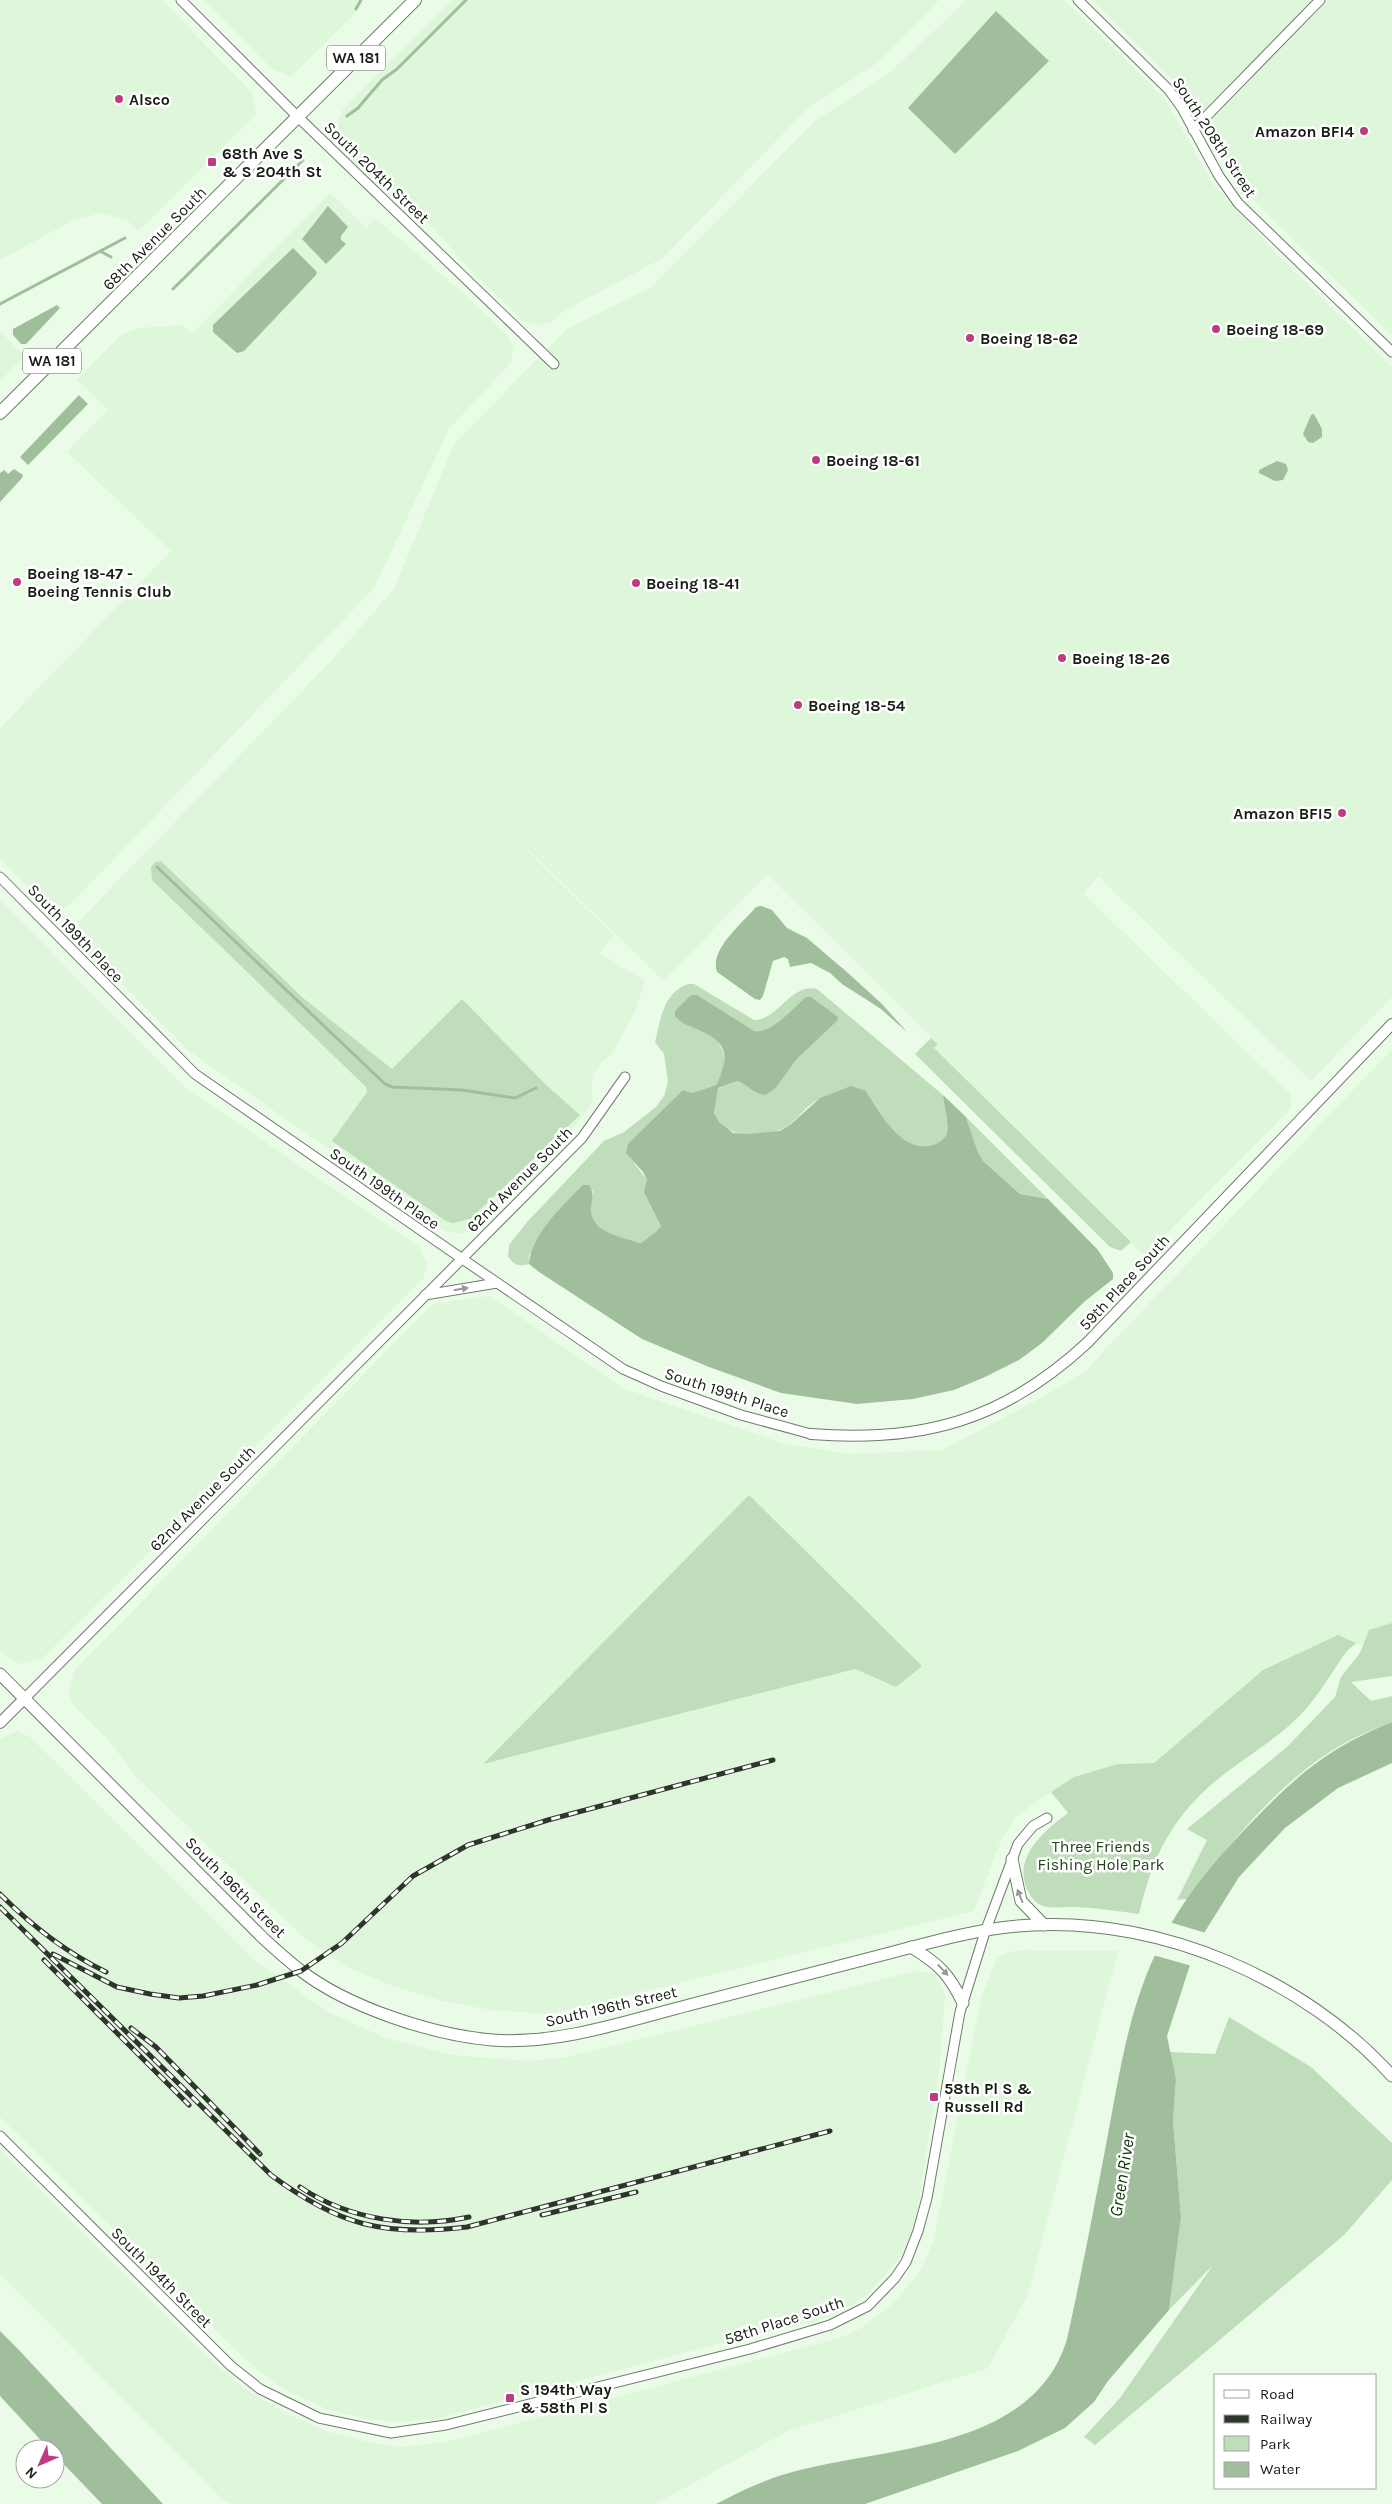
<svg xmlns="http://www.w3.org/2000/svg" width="1392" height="2504" font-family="Karla,sans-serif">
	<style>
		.built { fill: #def6da; fill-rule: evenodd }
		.green { fill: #bfddba }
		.water { fill: #a1be9c }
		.pier { fill: #eafce7 }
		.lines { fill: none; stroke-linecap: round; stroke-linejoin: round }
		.stream { stroke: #a1be9c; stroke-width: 3 }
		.minor-casing { stroke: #6d7d6a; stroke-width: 11 }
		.tertiary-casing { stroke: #6d7d6a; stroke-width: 12 }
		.secondary-casing { stroke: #6d7d6a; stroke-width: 13 }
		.primary-casing { stroke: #6d7d6a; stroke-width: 14 }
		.minor { stroke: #fff; stroke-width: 9 }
		.tertiary { stroke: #fff; stroke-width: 10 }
		.secondary { stroke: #fff; stroke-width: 11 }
		.primary { stroke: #fff; stroke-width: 12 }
		.rail-casing { stroke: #2e362c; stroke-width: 5 }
		.rail { stroke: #fff; stroke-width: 3; stroke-dasharray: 9; stroke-linecap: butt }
		.oneway { fill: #979996 }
		.poi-dot { fill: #be3b82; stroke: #fff; stroke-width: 2 }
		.labels { text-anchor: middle; stroke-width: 5; stroke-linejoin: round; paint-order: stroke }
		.shield { fill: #fff; stroke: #5d615b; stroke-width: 1 }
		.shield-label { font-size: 15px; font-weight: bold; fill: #171d15 }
		.poi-label { font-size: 16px; font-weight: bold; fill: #171d15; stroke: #fff; text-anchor: start }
		.street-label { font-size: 16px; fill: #171d15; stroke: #fff }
		.park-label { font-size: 16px; fill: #1e4617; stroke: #fff }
		.water-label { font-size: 18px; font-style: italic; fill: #093303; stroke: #fff }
	</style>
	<rect width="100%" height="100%" fill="#eafce7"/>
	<g class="built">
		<polygon points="0,0 162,0 252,93 256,115 138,231 127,220 100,213 72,221 0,260"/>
		<polygon points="204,0 359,0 354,15 291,76 273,70"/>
		<polygon points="452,0 939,0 879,62 808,108 663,258 564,311 551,322 541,325 525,322 476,276 434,229 339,138 338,133 339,117 344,108"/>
		<polygon points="967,0 1064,0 1165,99 1213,184 1276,253 1392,367 1392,997 1311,1081 1099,877 1118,857 1083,893 1290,1094 1291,1108 1145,1256 933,1048 937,1043 767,874 664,981 407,733 614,936 599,953 645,981 635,1011 613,1053 602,1062 594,1074 591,1088 593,1102 578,1122 475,1227 461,1234 445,1231 189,1051 85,947 87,945 79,932 79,921 332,660 394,589 454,444 567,329 650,288 816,120 887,75"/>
		<polygon points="1092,0 1392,0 1392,335 1250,197 1235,179 1192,99"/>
		<polygon points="330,193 366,228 375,218 463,293 509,337 513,348 511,363 449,429 374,588 68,907 51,907 43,902 0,859 0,728 171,551 67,452 108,410 77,380 121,335 139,328 182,325 192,334"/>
		<polygon points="0,331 24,356 0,381"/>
		<polygon points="0,900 184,1087 414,1243 420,1248 427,1265 423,1279 42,1659 21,1664 5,1656 0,1651"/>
		<path d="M 1392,1049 L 1392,1636 L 1359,1645 L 1338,1635 L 1263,1670 L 1154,1763 L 1118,1764 L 1074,1777 L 1051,1792 L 1015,1817 L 1000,1843 L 974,1911 L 551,2014 L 491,2010 L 442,2001 L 391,1985 L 347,1967 L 308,1941 L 137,1778 L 109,1741 L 70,1701 L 69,1691 L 74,1671 L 432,1304 L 489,1296 L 625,1389 L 785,1444 L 850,1454 L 942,1450 L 1028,1405 L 1083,1373 ZM 749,1495 L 896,1687 L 855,1669 L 484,1763 Z"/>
		<polygon points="18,1731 30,1737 255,1960 328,2012 386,2038 451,2055 528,2061 562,2058 917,1971 933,1974 940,1982 945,1994 940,2064 916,2219 900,2258 869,2293 847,2308 817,2321 725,2342 435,2419 401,2422 367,2419 329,2410 285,2390 252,2365 0,2117 0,1739"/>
		<polygon points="1022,1950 1118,1951 1028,2294 988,2368 788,2431 655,2504 232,2504 221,2498 0,2274 0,2150 196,2347 242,2387 283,2412 326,2431 372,2443 402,2447 446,2442 840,2338 861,2328 892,2305 921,2270 934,2239 981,1998 997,1958 1006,1953"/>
	</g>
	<g class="green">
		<polygon points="161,861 302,997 392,1069 462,999 546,1085 580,1115 470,1219 453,1223 446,1221 332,1141 367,1092 366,1087 152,880 151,867 155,862"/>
		<path d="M 688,984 L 694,984 L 754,1020 C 779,1020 790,983 817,989 L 943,1095 C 944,1106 949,1122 947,1133 C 946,1140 938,1143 933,1145 C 902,1154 880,1113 866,1091 C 852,1093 834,1093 821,1098 C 806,1104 797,1122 782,1129 C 764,1139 723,1138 715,1115 C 712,1108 716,1096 717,1089 L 738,1081 C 749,1086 753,1094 766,1095 L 776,1088 L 796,1060 L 837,1021 L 769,1028 L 761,1032 L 687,1025 C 718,1031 736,1056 716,1085 L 692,1093 L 683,1090 L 662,1113 L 634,1163 L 647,1180 L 651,1205 L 661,1225 L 657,1232 L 641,1243 C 626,1238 593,1235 591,1214 C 590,1207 592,1198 593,1190 L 529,1255 L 529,1264 C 518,1267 514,1265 508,1256 L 509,1245 L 528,1221 L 604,1141 L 624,1132 L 656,1107 L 664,1096 L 668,1082 L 664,1054 L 655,1042 C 661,1019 663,993 688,984 Z"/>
		<polygon points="931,1038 938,1044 934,1048 1131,1242 1121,1251 1110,1247 915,1054"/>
		<polygon points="966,1117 1048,1199 1020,1194 983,1161 977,1151"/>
		<polygon points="749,1495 922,1666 896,1687 855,1669 483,1764"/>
		<path d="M 1392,1623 L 1392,1676 L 1351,1682 L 1371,1701 L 1392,1696 L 1392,1722 C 1376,1728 1359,1735 1343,1744 C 1281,1779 1231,1842 1187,1899 L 1177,1900 L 1207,1840 L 1187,1829 L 1287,1747 L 1335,1697 L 1341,1677 L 1360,1653 L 1369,1630 Z"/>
		<path d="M 1338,1635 L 1356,1643 L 1347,1651 C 1333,1670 1321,1692 1305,1710 C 1281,1737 1246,1756 1218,1779 C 1172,1817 1152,1857 1139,1914 C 1117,1911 1096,1908 1074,1907 C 1065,1907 1056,1908 1047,1907 C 1037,1905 1032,1899 1028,1891 C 1011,1858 1045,1830 1068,1813 L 1051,1792 L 1074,1777 L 1118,1764 L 1154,1763 L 1263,1670 Z"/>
		<polygon points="1229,2017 1311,2067 1392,2143 1392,2180 1344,2235 1095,2445 1084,2437 1120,2398 1213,2265 1169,2310 1181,2217 1173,2121 1176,2079 1170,2052 1215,2054"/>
	</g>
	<g class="water">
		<polygon points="996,11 1049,61 955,154 908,108"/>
		<polygon points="328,206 348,227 341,236 341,240 346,244 326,264 302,239"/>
		<polygon points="293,248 317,272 316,275 244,351 237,353 213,332 213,325"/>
		<polygon points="57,305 60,308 26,344 21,344 13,335 13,329"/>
		<polygon points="79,395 88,404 28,465 20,457"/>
		<polygon points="1314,414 1322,429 1322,437 1313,443 1308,442 1303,434 1311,415"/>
		<polygon points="1277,461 1286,464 1288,470 1283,480 1275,481 1259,473 1259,470"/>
		<polygon points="14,469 23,475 22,478 0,502 0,473 4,470 8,474"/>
		<path d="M 761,906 L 772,910 L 787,928 L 807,938 L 848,973 L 882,1004 L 908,1033 L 881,1009 L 842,984 L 830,973 L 811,963 L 790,967 L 788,959 L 784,957 L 773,961 L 763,996 L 760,1000 L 755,999 L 717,972 C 709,949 743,923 756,907 Z"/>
		<path d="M 691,995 L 697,995 L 754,1031 C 772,1034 793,1008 806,997 L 811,997 L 838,1017 L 837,1021 L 796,1060 L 776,1088 L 766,1095 C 753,1094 749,1086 738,1081 L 718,1088 L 714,1113 L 719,1122 L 733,1133 L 747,1134 L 780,1131 L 791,1124 L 820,1098 L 851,1086 L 866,1091 C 880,1113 902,1154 933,1145 C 938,1143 945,1140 947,1133 C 949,1122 944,1106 943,1095 L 966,1117 L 977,1150 L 983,1161 L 1020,1194 L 1048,1199 L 1098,1250 L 1113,1273 L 1113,1279 L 1084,1302 L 1042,1343 L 1019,1360 L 985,1377 L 954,1390 L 913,1399 L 857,1404 L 781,1393 L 709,1367 L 642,1339 L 539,1272 L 529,1264 C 531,1235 563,1205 583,1185 L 589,1185 C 594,1192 592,1199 591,1207 C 589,1233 622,1237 641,1243 L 656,1232 L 661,1226 L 644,1192 L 647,1180 L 643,1172 L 626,1153 L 628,1144 L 683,1090 L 692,1093 L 716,1085 C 720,1079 721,1073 723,1067 C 731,1041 706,1033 687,1025 C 683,1024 678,1019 675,1016 L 675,1011 Z"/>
		<path d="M 1392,1722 L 1392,1763 L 1338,1788 L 1285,1828 L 1239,1877 L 1204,1933 L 1190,1965 L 1167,2036 L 1176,2079 L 1173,2121 L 1181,2217 L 1169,2310 L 1108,2381 L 1094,2402 L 1065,2428 L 1018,2451 L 865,2504 L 716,2504 C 744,2489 773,2476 804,2469 C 894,2447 1035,2447 1067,2339 C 1081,2276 1093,2213 1105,2150 C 1119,2078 1128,2004 1163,1939 C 1185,1895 1218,1857 1252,1822 C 1298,1774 1330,1747 1392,1722 Z"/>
		<polygon points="0,2331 17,2348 163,2504 102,2504 55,2455 55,2449 49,2449 0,2396"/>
	</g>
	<polygon class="pier" points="1169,1922 1206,1933 1192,1966 1153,1955"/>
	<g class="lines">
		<g class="stream">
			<polyline points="356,9 361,0"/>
			<polyline points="347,116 358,108 382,80 397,69 466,0"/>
			<polyline points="100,251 111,257"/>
			<polyline points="173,289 303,160"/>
			<polyline points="0,304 125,238"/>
			<polyline points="157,867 385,1084 392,1087 462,1090 515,1098 536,1088"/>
		</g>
		<g class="minor-casing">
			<g id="minor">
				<polyline points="181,0 298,117 554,364"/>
				<polyline points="1078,0 1169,90 1182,108 1219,176 1238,203 1392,352"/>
				<polyline points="1193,130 1320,0"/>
				<polyline points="0,877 195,1074 461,1258 623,1369 661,1386 741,1415 811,1434"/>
				<polyline points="425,1295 497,1283"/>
				<polyline points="25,1698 582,1138 625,1077"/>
				<polyline points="0,2136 231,2366 260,2389 319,2418 391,2433 446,2425 750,2349 830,2325 868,2306 895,2278 906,2262 918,2231 927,2198 960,2012 985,1932 1018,1844 1033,1826 1047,1818"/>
			</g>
		</g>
		<g class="tertiary-casing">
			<g id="tertiary">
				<path d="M 811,1434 C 923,1443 1004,1420 1087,1343 L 1392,1024"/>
				<polyline points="0,1723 25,1698"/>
			</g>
		</g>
		<g class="secondary-casing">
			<g id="secondary">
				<path d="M 0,1674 L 263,1938 C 275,1949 287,1960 300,1970 C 347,2007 433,2035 492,2040 C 558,2045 627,2021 689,2005 C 752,1989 815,1972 878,1956 C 928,1943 981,1927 1033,1925 C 1162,1918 1306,1980 1392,2076"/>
				<polyline points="1012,1859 1021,1901 1044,1925"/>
				<path d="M 911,1947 C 939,1964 949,1974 963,2003"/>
			</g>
		</g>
		<g class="primary-casing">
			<polyline id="primary" points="0,413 415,0"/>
		</g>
		<use href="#minor" class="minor"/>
		<use href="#tertiary" class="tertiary"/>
		<use href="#secondary" class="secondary"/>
		<use href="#primary" class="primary"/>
		<g class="rail-casing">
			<g id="rail">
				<path d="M 0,1894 C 31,1925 65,1952 106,1972"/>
				<path d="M 0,1907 L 271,2175 C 338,2225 384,2237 467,2227 L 830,2131"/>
				<polyline points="53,1954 117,1987 150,1994 179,1998 203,1996 257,1985 301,1971 342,1943 413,1876 468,1845 548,1820 773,1760"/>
				<polyline points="44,1960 189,2105"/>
				<polyline points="131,2028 156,2047 260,2154"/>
				<path d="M 300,2187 C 349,2220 413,2229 469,2217"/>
				<polyline points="542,2215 636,2192"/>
			</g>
		</g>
		<use href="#rail" class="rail"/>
	</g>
	<defs><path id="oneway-solid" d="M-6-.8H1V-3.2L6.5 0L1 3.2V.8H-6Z" transform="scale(1.25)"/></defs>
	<g class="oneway">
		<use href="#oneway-solid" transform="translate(461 1289) rotate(-9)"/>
		<use href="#oneway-solid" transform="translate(1020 1896) rotate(-111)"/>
		<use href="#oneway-solid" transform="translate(943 1970) rotate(47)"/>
	</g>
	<g class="poi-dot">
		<circle cx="119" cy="99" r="5"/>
		<circle cx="1364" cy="131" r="5"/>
		<rect x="207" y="157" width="10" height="10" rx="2.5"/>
		<circle cx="1216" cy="329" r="5"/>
		<circle cx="970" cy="338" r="5"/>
		<circle cx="816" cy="460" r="5"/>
		<circle cx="17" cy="582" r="5"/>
		<circle cx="636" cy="583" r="5"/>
		<circle cx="1062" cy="658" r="5"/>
		<circle cx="798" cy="705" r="5"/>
		<circle cx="1342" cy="813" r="5"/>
		<rect x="929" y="2092" width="10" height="10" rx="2.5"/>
		<rect x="505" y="2393" width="10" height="10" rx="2.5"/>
	</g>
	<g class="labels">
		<g class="shield">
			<rect x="327" y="45.5" width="58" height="25" rx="4"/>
			<rect x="23" y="348.5" width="58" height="25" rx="4"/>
		</g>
		<g class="shield-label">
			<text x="356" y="63">WA 181</text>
			<text x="52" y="366">WA 181</text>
		</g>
		<g class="poi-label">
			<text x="129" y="105">Alsco</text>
			<text x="1354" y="137" text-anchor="end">Amazon BFI4</text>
			<text x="222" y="159">68th Ave S<tspan x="222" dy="18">&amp; S 204th St</tspan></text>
			<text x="1226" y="335">Boeing 18-69</text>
			<text x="980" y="344">Boeing 18-62</text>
			<text x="826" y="466">Boeing 18-61</text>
			<text x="27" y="579">Boeing 18-47 -<tspan x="27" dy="18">Boeing Tennis Club</tspan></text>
			<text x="646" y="589">Boeing 18-41</text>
			<text x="1072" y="664">Boeing 18-26</text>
			<text x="808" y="711">Boeing 18-54</text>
			<text x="1332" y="819" text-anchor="end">Amazon BFI5</text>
			<text x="944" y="2094">58th Pl S &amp;<tspan x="944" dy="18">Russell Rd</tspan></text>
			<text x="520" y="2395">S 194th Way<tspan x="520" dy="18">&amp; 58th Pl S</tspan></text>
		</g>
		<g class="street-label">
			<text transform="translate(1215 137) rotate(57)" y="6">South 208th Street</text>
			<text transform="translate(377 172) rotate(44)" y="6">South 204th Street</text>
			<text transform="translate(154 238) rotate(-45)" y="6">68th Avenue South</text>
			<text transform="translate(76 933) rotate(46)" y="6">South 199th Place</text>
			<text transform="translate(519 1179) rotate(-45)" y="6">62nd Avenue South</text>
			<text transform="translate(385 1188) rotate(35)" y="6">South 199th Place</text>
			<text transform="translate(1124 1282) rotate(-47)" y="6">59th Place South</text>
			<text transform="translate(727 1392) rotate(18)" y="6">South 199th Place</text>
			<text transform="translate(202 1498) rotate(-45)" y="6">62nd Avenue South</text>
			<text transform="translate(236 1887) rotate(45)" y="6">South 196th Street</text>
			<text transform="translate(611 2006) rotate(-13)" y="6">South 196th Street</text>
			<text transform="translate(162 2277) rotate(45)" y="6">South 194th Street</text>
			<text transform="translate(784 2320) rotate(-18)" y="6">58th Place South</text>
		</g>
		<g class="park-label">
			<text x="1101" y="1852">Three Friends<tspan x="1101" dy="18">Fishing Hole Park</tspan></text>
		</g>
		<g class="water-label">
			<text transform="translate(1122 2175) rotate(-81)" y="6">Green River</text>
		</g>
	</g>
	<rect x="1214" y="2374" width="162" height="115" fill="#ffffff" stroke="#a2a5a1"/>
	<rect x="1224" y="2390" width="25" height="8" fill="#ffffff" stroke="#a2a5a1"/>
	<text x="1260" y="2399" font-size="15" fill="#171d15">Road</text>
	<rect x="1224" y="2415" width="25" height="8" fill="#2e362c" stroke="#a2a5a1"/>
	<text x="1260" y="2424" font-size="15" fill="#171d15">Railway</text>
	<rect x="1224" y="2436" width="25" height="15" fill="#bfddba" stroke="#a2a5a1"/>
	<text x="1260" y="2449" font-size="15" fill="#171d15">Park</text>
	<rect x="1224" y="2462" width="25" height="15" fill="#a1be9c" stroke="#a2a5a1"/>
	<text x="1260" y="2474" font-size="15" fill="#171d15">Water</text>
	<g transform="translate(40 2464) rotate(225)"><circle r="24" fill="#ffffff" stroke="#a2a5a1"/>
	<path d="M0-4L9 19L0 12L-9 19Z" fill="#be3b82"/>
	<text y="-8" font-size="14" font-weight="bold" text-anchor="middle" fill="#171d15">N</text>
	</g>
</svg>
